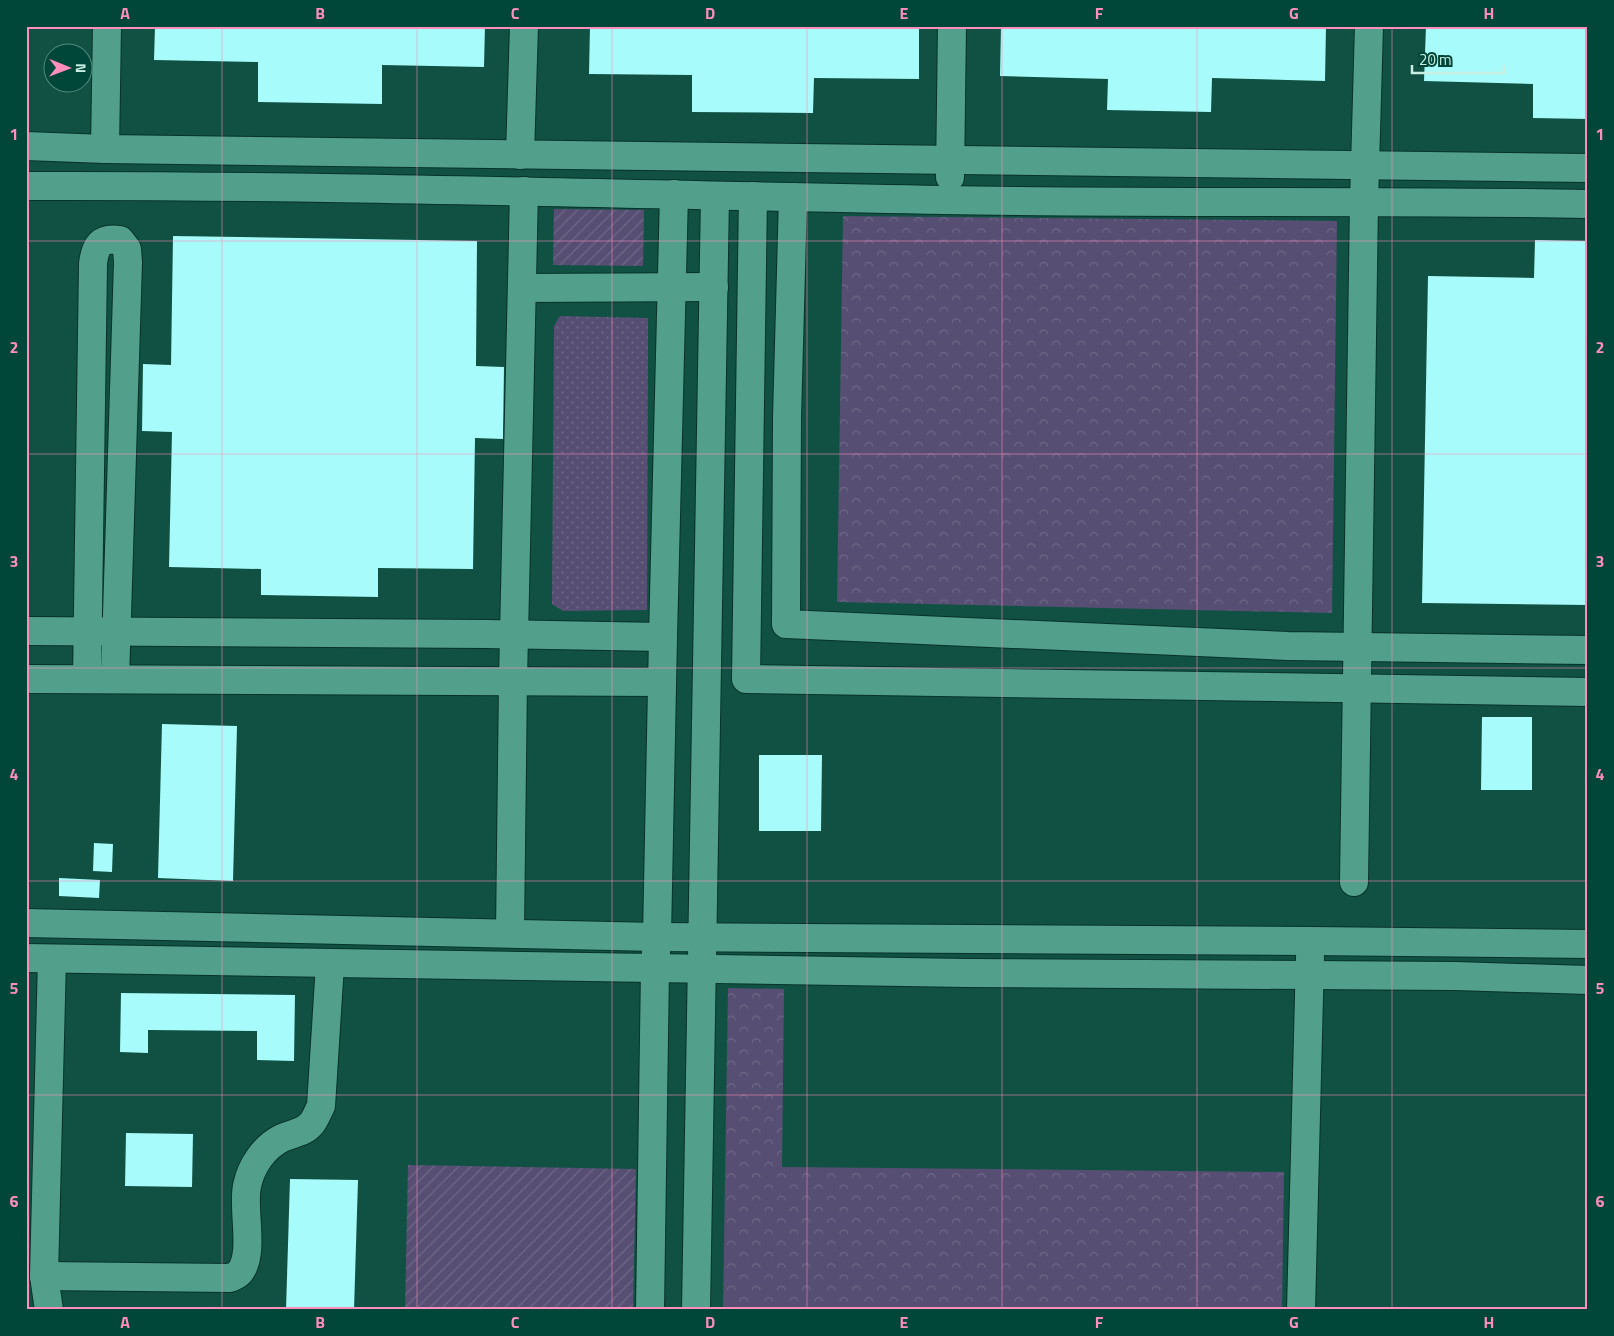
<svg xmlns="http://www.w3.org/2000/svg" width="1614" height="1336" font-family="'Titillium Web',sans-serif">
	<style>
		.grass { fill: url(#grass-dots) }
		.park { fill: url(#park-crowns) }
		.garden { fill: url(#garden-furrows) }
		.building { fill: #a7fbfa }
		.lines { fill: none; stroke-linecap: round; stroke-linejoin: round }
		.minor-casing { stroke: #07332a; stroke-width: 30 }
		.minor { stroke: #52a08c; stroke-width: 28 }
		.grid { fill: none; stroke: #fe8ebc; stroke-width: 1; stroke-opacity: 0.55 }
		.neatline { fill: none; stroke: #fe8ebc; stroke-width: 2 }
		.grid-label { font-size: 16px; text-anchor: middle; font-weight: bold; fill: #fe8ebc }
	</style>
	<defs>
		<pattern id="grass-dots" width="8" height="8" patternUnits="userSpaceOnUse" patternTransform="scale(1.25)"><rect width="8" height="8" fill="#574e73"/><path d="M2 2h.1M6 6h.1" fill="none" stroke="#6e6887" stroke-width="1.8" stroke-linecap="round"/></pattern>
		<pattern id="park-crowns" width="20" height="18" patternUnits="userSpaceOnUse" patternTransform="scale(1.25)"><rect width="20" height="18" fill="#574e73"/><path d="M2 6a3 3 0 1 1 6 0M12 15a3 3 0 1 1 6 0" fill="none" stroke="#6e6887"/></pattern>
		<pattern id="garden-furrows" width="10" height="10" patternUnits="userSpaceOnUse" patternTransform="scale(1.25)"><rect width="10" height="10" fill="#574e73"/><path d="M-1 1l2-2M0 10L10 0M9 11l2-2" fill="none" stroke="#6e6887"/></pattern>
	</defs>
	<rect width="100%" height="100%" fill="#115143"/>
	<polygon class="grass" points="560,316 648,318 647,610 563,611 552,604 554,326"/>
	<g class="park">
		<polygon points="843,216 1337,221 1332,613 837,602"/>
		<polygon points="728,988 784,989 782,1167 1284,1172 1282,1310 723,1310"/>
	</g>
	<g class="garden">
		<polygon points="554,209 644,210 643,266 553,265"/>
		<polygon points="408,1165 636,1169 633,1310 405,1310"/>
	</g>
	<g class="building">
		<polygon points="155,26 485,26 484,67 382,65 382,104 258,102 258,62 154,60"/>
		<polygon points="590,26 919,26 919,79 814,78 813,113 692,112 692,75 589,74"/>
		<polygon points="1001,26 1326,26 1325,81 1212,78 1211,112 1107,110 1108,79 1000,76"/>
		<polygon points="1426,26 1588,26 1588,119 1533,118 1533,84 1424,81"/>
		<polygon points="173,236 477,241 476,366 504,367 503,439 475,438 473,569 378,568 378,597 261,595 261,569 169,567 172,432 142,431 143,364 171,365"/>
		<polygon points="1535,240 1588,241 1588,605 1422,603 1428,276 1534,278"/>
		<polygon points="1482,717 1532,717 1532,790 1481,790"/>
		<polygon points="162,724 237,726 233,881 158,878"/>
		<polygon points="759,755 822,755 821,831 759,831"/>
		<polygon points="94,843 113,844 112,872 93,871"/>
		<polygon points="59,878 100,880 99,898 59,896"/>
		<polygon points="121,993 295,995 294,1061 257,1060 257,1031 148,1030 148,1053 120,1052"/>
		<polygon points="126,1133 193,1134 192,1187 125,1186"/>
		<polygon points="290,1179 358,1180 354,1310 286,1310"/>
	</g>
	<g class="lines">
		<g class="minor-casing">
			<g id="minor">
				<polyline points="26,146 105,149 1588,168"/>
				<polyline points="105,149 107,26"/>
				<polyline points="520,155 524,26"/>
				<polyline points="950,177 952,26"/>
				<path d="M 26,186 C 332,185 638,195 944,200 C 1159,204 1373,200 1588,204"/>
				<polyline points="753,196 746,679 1588,692"/>
				<polyline points="793,197 787,418 786,624 1288,646 1588,650"/>
				<polyline points="522,288 714,287"/>
				<polyline points="26,631 486,634 663,637"/>
				<polyline points="26,679 662,682"/>
				<path d="M 87,679 L 93,264 C 95,246 100,237 120,240 L 127,249 L 128,262 L 115,679"/>
				<polyline points="1354,882 1364,202 1369,26"/>
				<polyline points="26,923 657,937 1310,941 1588,944"/>
				<polyline points="510,933 513,680 524,191"/>
				<polyline points="26,958 967,973 1455,976 1588,980"/>
				<path d="M 44,1276 L 230,1278 C 234,1276 238,1275 240,1272 C 255,1253 242,1209 247,1186 C 251,1166 264,1147 282,1138 C 293,1133 304,1133 312,1123 C 316,1118 318,1111 321,1106 L 330,964"/>
				<polyline points="49,1310 44,1276 52,959"/>
				<polyline points="650,1310 655,968 657,937 663,637 674,194"/>
				<polyline points="696,1310 715,196"/>
				<polyline points="1301,1310 1310,957"/>
			</g>
		</g>
		<use href="#minor" class="minor"/>
	</g>
	<path class="grid" d="M 222,26 L 222,1310M 417,26 L 417,1310M 612,26 L 612,1310M 807,26 L 807,1310M 1002,26 L 1002,1310M 1197,26 L 1197,1310M 1392,26 L 1392,1310M 26,241 L 1588,241M 26,454 L 1588,454M 26,668 L 1588,668M 26,881 L 1588,881M 26,1095 L 1588,1095"/>
	<rect width="1614" height="1336" fill="none" stroke="#004639" stroke-width="55"/>
	<g transform="translate(68 68) rotate(91)"><circle r="24" fill="#004639" stroke="#508a7d"/>
	<path d="M0-4L9 19L0 12L-9 19Z" fill="#fe8ebc"/>
	<text y="-8" font-size="14" font-weight="bold" text-anchor="middle" fill="#c9efe3">N</text>
	</g>
	<path d="M1412 65v8h92v-8" fill="none" stroke="#c9efe3" stroke-width="2.5"/>
	<text x="1419" y="65" font-size="15" fill="#c9efe3" stroke="#004639" stroke-width="4" paint-order="stroke">20 m</text>
	<rect x="28" y="28" width="1558" height="1280" class="neatline"/>
	<g class="grid-label">
		<text x="125" y="19">A</text>
		<text x="320" y="19">B</text>
		<text x="515" y="19">C</text>
		<text x="710" y="19">D</text>
		<text x="904" y="19">E</text>
		<text x="1099" y="19">F</text>
		<text x="1294" y="19">G</text>
		<text x="1489" y="19">H</text>
		<text x="14" y="140">1</text>
		<text x="1600" y="140">1</text>
		<text x="14" y="353">2</text>
		<text x="1600" y="353">2</text>
		<text x="14" y="567">3</text>
		<text x="1600" y="567">3</text>
		<text x="14" y="780">4</text>
		<text x="1600" y="780">4</text>
		<text x="14" y="994">5</text>
		<text x="1600" y="994">5</text>
		<text x="14" y="1207">6</text>
		<text x="1600" y="1207">6</text>
		<text x="125" y="1328">A</text>
		<text x="320" y="1328">B</text>
		<text x="515" y="1328">C</text>
		<text x="710" y="1328">D</text>
		<text x="904" y="1328">E</text>
		<text x="1099" y="1328">F</text>
		<text x="1294" y="1328">G</text>
		<text x="1489" y="1328">H</text>
	</g>
</svg>
